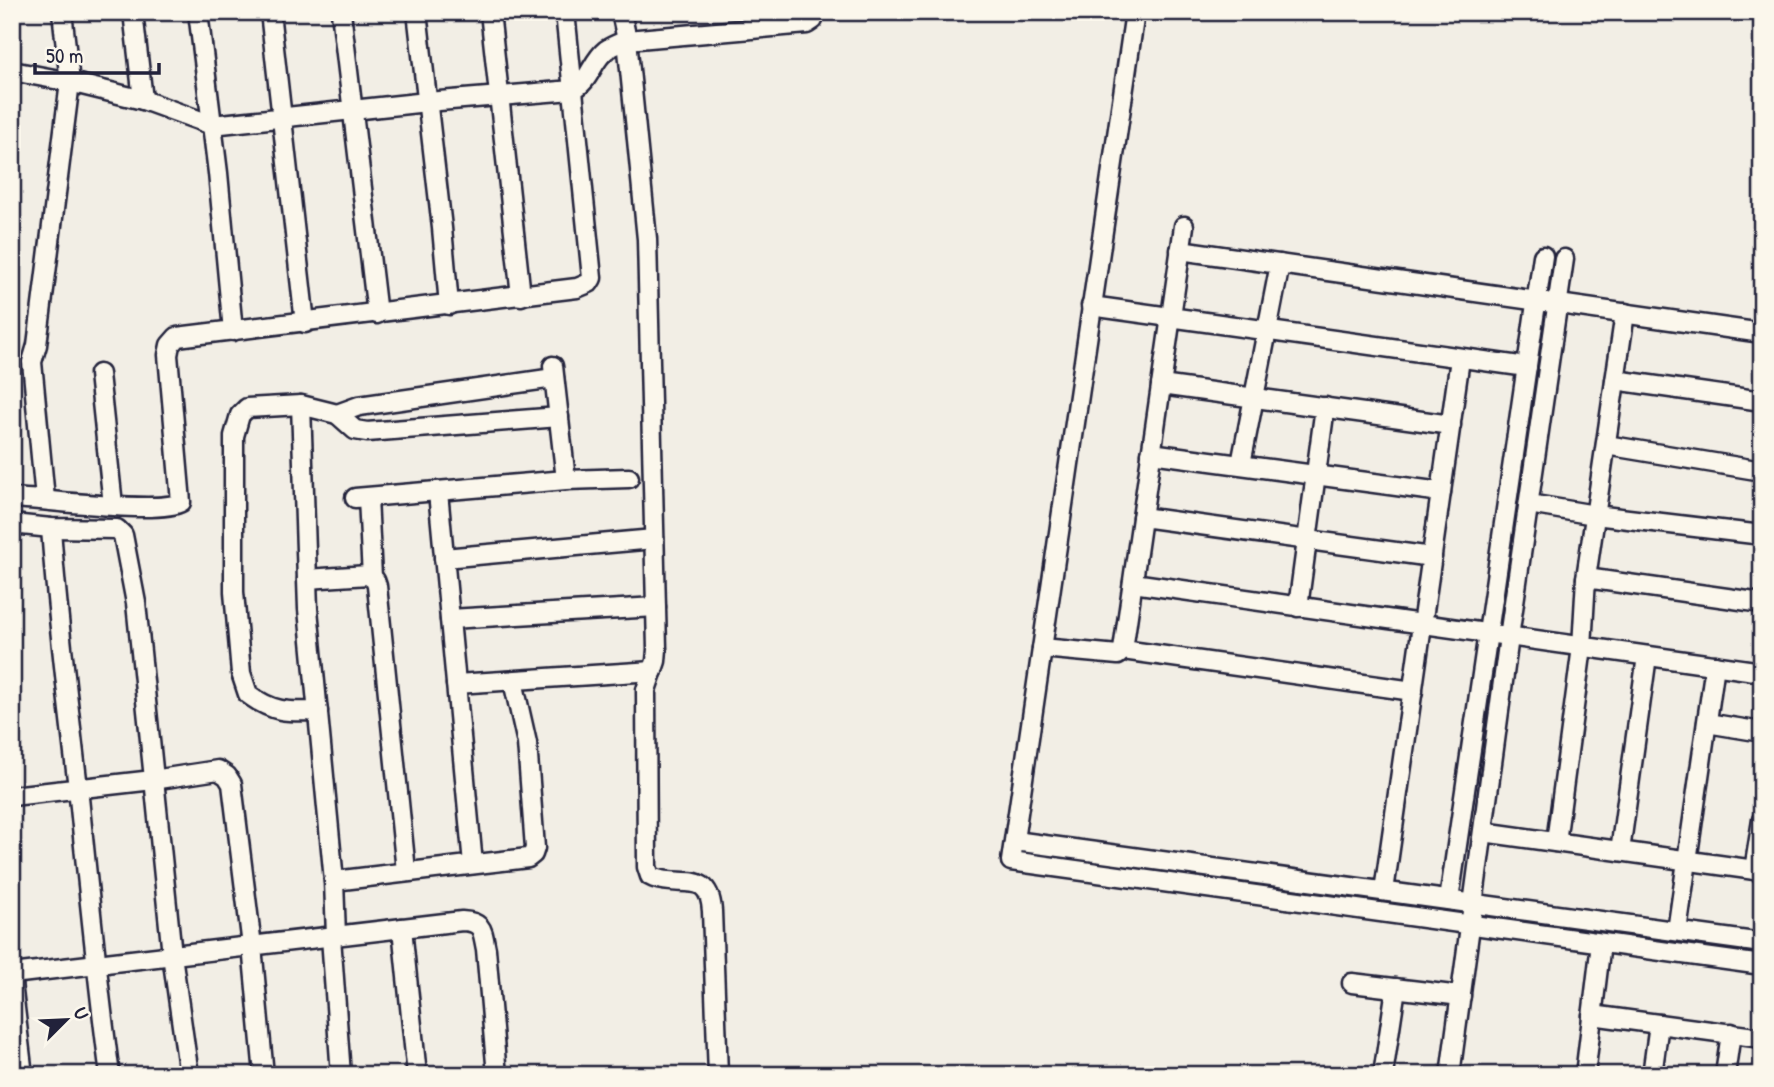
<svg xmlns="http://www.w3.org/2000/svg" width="1774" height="1087" font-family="'Patrick Hand',sans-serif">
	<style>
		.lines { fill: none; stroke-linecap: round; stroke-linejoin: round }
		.minor-casing { stroke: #22223b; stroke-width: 23 }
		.minor { stroke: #fbf7ec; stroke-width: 18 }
	</style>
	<rect width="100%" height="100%" fill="#f2eee5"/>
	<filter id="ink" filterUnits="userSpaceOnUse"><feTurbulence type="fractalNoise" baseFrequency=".0143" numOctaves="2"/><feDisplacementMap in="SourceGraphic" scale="14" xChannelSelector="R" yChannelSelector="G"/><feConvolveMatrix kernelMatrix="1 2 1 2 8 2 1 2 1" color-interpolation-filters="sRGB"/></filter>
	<g filter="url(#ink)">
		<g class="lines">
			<g class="minor-casing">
				<g id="minor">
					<polyline points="133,12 143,100"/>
					<polyline points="198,12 218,173 233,331"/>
					<polyline points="270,12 305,323"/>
					<polyline points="341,12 377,314"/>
					<polyline points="417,12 442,228 449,305"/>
					<polyline points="490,12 521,296"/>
					<path d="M 621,12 L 627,40 L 647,239 L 657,649 L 656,661 L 646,690 L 647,867 L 650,876 L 654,878 C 683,888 709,869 712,911 L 718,1075"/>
					<polyline points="1135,12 1011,861 1762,965"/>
					<path d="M 12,71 L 70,82 L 143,100 L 212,125 L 427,102 L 572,90 C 590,82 591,62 606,50 C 612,46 620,43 627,40 L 807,24 L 813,20 L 816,12"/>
					<polyline points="1180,250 1762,333"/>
					<polyline points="1091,306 1527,367"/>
					<polyline points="553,366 566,480"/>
					<polyline points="99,374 113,505"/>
					<polyline points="1615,380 1762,401"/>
					<polyline points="1161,385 1451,425"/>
					<path d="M 301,405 L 247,408 L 240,415 L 234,436 L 234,592 L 241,673 L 248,694 C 273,713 288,712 318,711"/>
					<polyline points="337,414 355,430 367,432 559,417"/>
					<polyline points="1606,445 1762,471"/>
					<polyline points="1151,453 1441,492"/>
					<polyline points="1241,464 1280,264"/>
					<polyline points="438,492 473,864"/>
					<path d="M 12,498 C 43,499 161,515 181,502 L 168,355 L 170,345 L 177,337 L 577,288 L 589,283 L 592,278 L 565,12"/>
					<polyline points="355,498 566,480 629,478"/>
					<polyline points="368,498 372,577"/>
					<polyline points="45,499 32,362 37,345 70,82 62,12"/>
					<polyline points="1529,504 1595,515 1762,535"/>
					<polyline points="1142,517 1432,557"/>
					<polyline points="12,524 51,528 117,529 123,535 136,603 172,955 189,1075"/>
					<path d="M 51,528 C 57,615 68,701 78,788 C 88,884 97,979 110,1075"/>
					<polyline points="444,558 654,539"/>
					<polyline points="1586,578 1762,603"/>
					<polyline points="307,579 368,575 375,580 377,586 406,871"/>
					<polyline points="1133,583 1762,672"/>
					<polyline points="1298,607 1325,407"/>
					<polyline points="450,619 656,607"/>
					<polyline points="1042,648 1118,655 1123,650 1184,226"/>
					<polyline points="1123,650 1413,691"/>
					<polyline points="456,684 653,671"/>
					<polyline points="1707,723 1762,732"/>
					<polyline points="12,796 153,780 218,770 227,776 232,784 252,946 264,1075"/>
					<polyline points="1483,832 1762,871"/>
					<polyline points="1015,841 1762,943"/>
					<polyline points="1556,842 1582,647 1586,578 1625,313"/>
					<polyline points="1620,851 1647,656"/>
					<polyline points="1754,870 1762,820"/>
					<polyline points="334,881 528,858 533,854 535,848 527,743 513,681"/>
					<polyline points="1384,891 1460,359"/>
					<polyline points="1449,900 1543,256"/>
					<polyline points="402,928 417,1075"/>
					<polyline points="1677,931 1715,665"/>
					<polyline points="336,936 334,881 308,609 301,405 337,414 359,406 554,378"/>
					<polyline points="331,937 341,1075"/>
					<path d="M 12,974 L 462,921 C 484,922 482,931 486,949 L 497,1075"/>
					<polyline points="12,983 23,1075"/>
					<polyline points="1352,983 1461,996"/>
					<polyline points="1592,1015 1762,1038"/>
					<polyline points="1383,1075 1396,988"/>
					<polyline points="1450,1075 1509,637 1564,259"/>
					<polyline points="1585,1075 1601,943"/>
					<polyline points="1652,1075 1659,1024"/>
					<polyline points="1725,1075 1731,1033"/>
				</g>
			</g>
			<use href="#minor" class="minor"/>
		</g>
	</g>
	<rect width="1774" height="1087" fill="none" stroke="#fbf7ec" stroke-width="42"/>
	<rect x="21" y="21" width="1732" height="1045" fill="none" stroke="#22223b" stroke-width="2.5" filter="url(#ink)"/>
	<g transform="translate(66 1020) rotate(66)" stroke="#fbf7ec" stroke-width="5" paint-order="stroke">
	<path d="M0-5L12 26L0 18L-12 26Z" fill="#22223b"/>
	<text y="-10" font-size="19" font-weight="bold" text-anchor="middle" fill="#22223b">U</text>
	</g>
	<path d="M35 63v10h124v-10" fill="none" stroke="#22223b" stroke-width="3.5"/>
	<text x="46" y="63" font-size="21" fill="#22223b" stroke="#fbf7ec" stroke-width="5" paint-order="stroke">50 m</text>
</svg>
